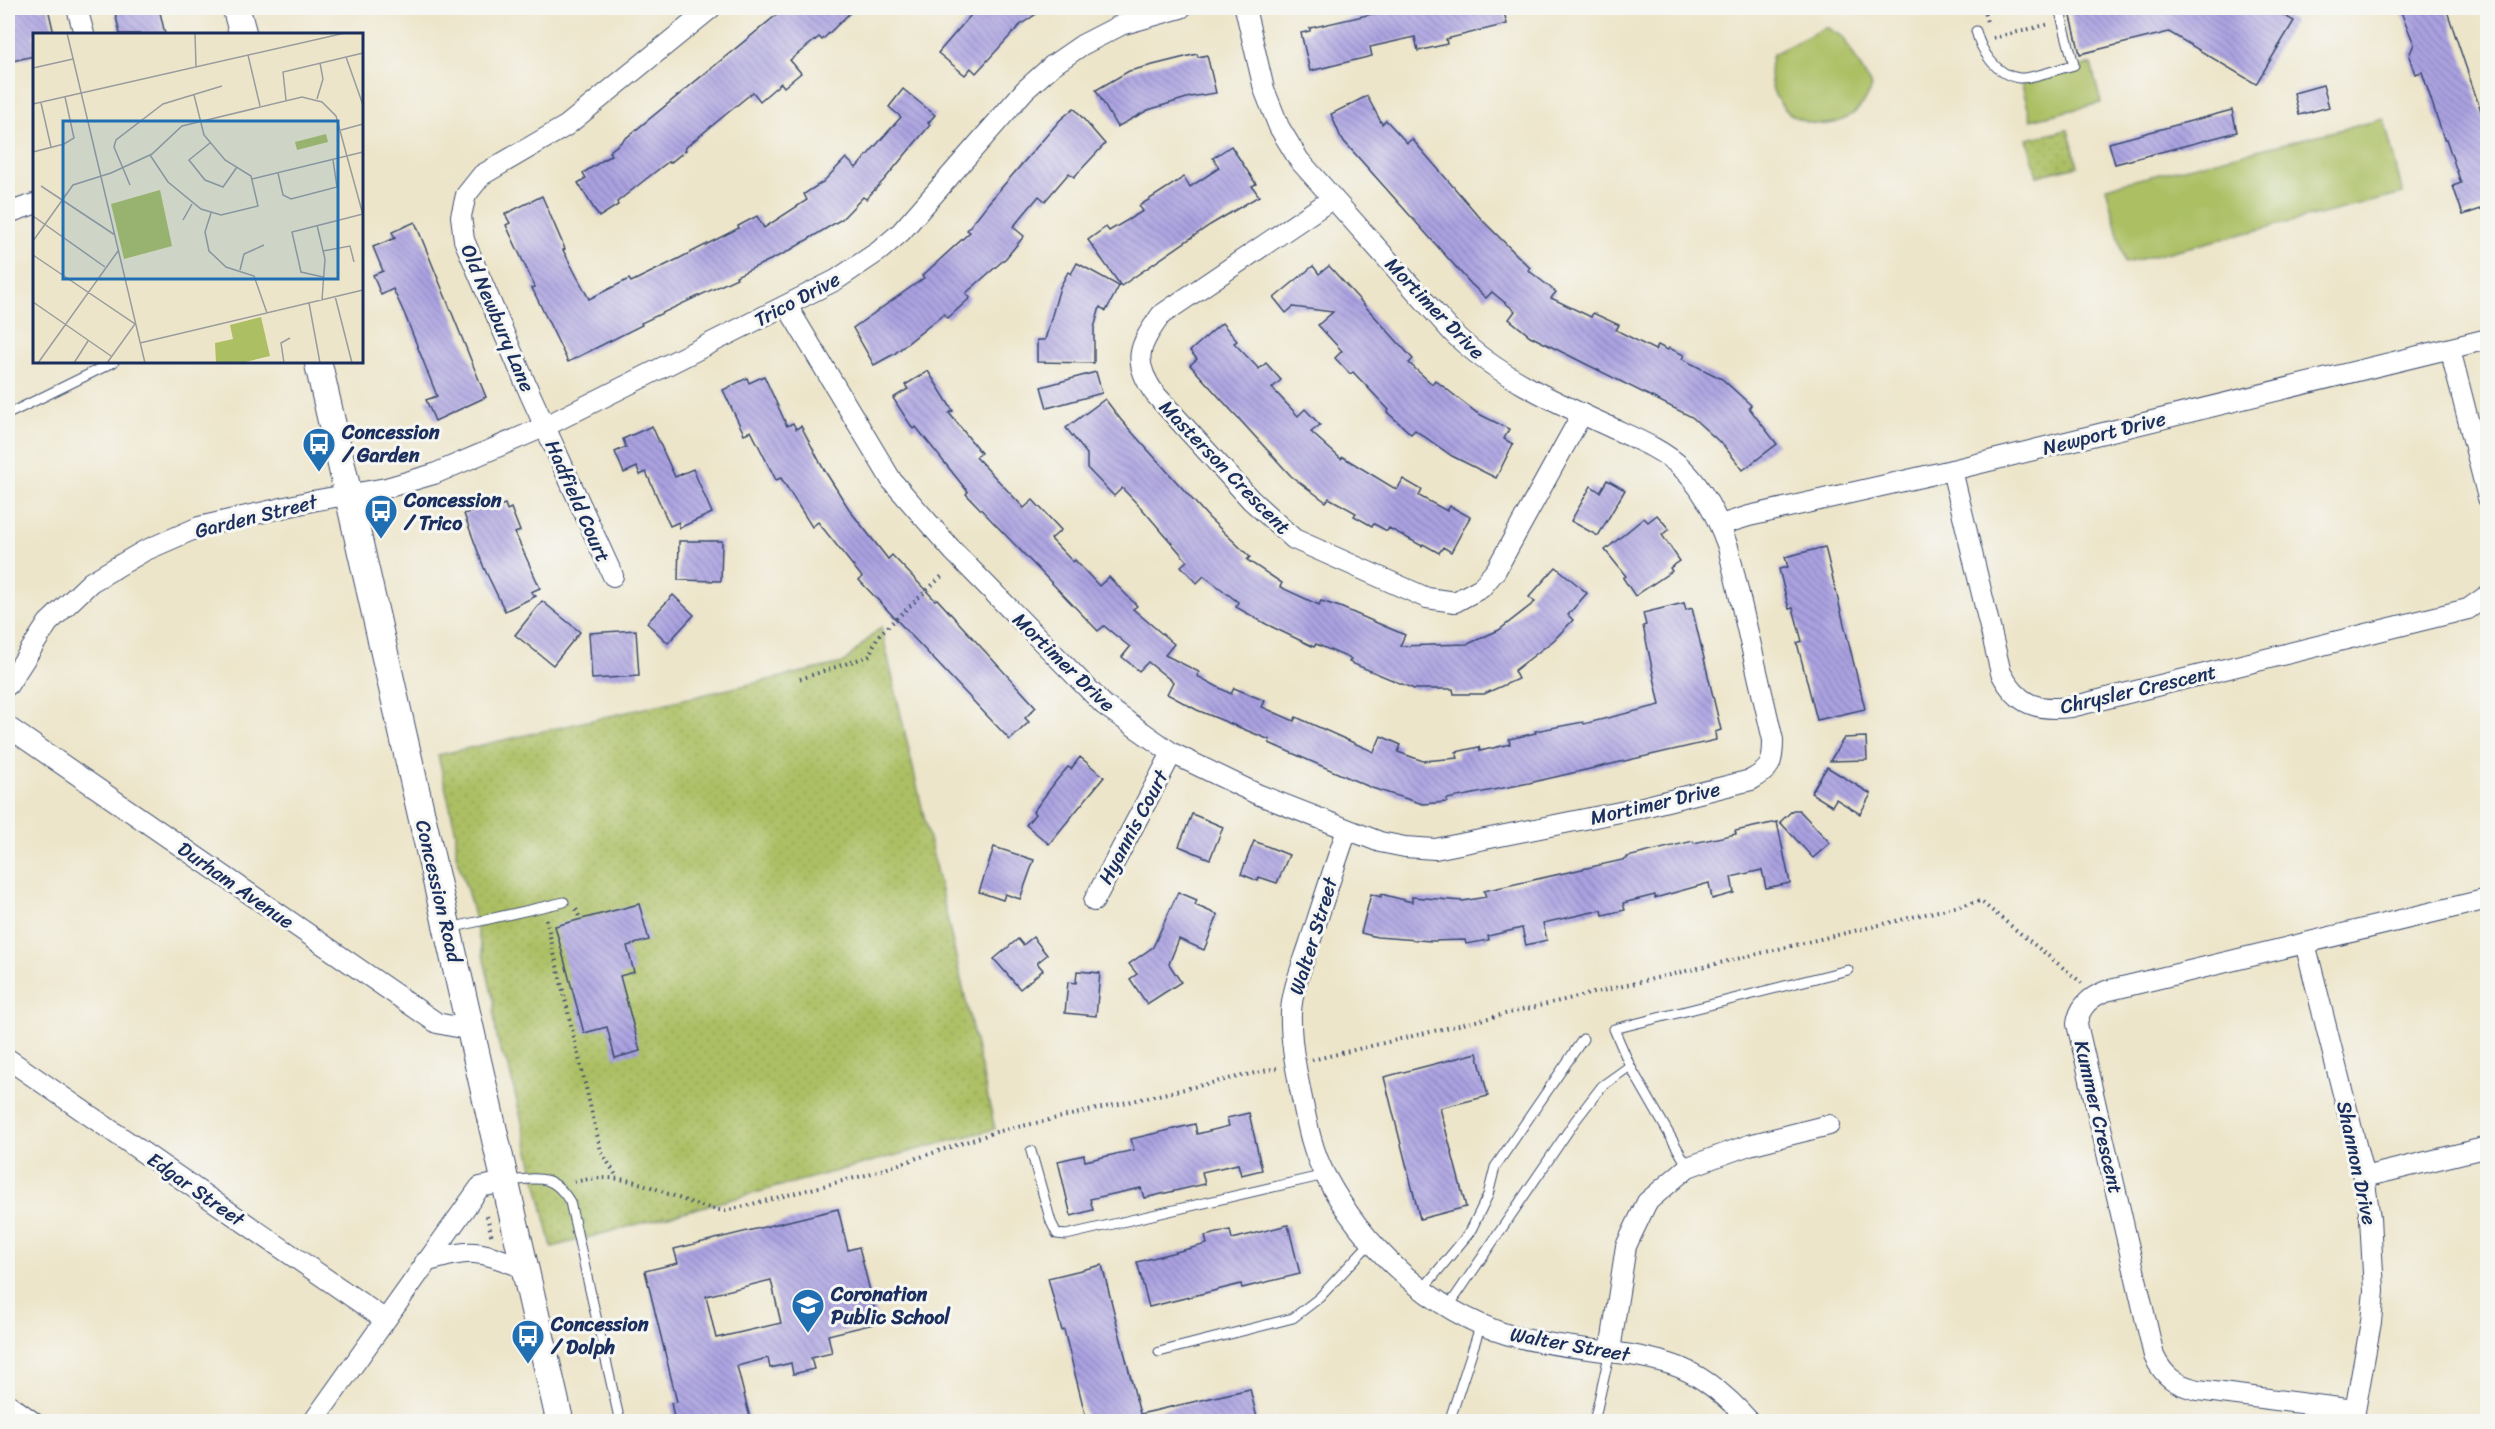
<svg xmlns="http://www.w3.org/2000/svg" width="2495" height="1429" font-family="Sriracha,sans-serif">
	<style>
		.grass { fill: #acbf63; stroke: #647760; stroke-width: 1.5 }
		.park { fill: url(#park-dots); stroke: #647760; stroke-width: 1.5 }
		.building { fill: url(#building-back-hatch); fill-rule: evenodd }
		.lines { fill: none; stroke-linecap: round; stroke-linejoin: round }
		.lane-casing { stroke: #3a4a6e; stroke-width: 11 }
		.street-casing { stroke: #3a4a6e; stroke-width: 22 }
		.secondary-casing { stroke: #3a4a6e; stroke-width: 29 }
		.path { stroke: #3a4a6e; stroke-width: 4; stroke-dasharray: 1.5 4.5; stroke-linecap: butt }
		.lane { stroke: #fff; stroke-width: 9 }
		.street { stroke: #fff; stroke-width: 20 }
		.secondary { stroke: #fff; stroke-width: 27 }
		.labels { text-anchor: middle; stroke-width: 6; stroke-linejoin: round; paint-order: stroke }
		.street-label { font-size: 20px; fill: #1b2f5e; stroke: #f6f6f2 }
		.poi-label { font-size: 20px; font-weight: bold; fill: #1b2f5e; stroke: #f6f6f2; text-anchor: start }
		.inset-road { fill: none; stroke: #999c9e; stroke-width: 1.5 }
		.view { fill: #1f6fb2; fill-opacity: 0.15; stroke: #1f6fb2; stroke-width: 3 }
		.inset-edge { fill: none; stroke: #1b2f5e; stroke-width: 3 }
	</style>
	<defs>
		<pattern id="park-dots" width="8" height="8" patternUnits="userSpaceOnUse" patternTransform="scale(1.5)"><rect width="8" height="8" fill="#acbf63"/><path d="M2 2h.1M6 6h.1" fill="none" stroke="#93a458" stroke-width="1.8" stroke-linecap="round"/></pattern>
		<pattern id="building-back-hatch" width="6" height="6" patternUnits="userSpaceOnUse" patternTransform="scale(1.5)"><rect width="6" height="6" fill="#aba2e1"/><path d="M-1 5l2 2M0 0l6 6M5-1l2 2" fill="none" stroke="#8a84ba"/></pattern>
	</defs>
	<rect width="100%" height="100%" fill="#f6f6f2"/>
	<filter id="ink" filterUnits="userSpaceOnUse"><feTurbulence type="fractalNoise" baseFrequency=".0167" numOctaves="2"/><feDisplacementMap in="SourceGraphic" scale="12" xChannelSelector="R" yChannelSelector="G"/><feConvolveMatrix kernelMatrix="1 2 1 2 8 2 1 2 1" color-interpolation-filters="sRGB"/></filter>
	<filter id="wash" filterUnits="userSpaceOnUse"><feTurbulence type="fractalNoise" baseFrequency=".008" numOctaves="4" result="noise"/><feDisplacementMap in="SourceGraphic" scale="24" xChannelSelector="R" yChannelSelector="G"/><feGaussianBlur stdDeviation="1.35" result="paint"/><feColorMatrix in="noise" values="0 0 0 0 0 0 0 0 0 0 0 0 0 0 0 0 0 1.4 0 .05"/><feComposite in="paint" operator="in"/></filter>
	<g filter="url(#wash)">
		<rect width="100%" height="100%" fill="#ede5c9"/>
		<g class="grass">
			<path d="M 1826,27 L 1843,37 L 1872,87 C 1846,154 1753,123 1773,54 Z"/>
			<polygon points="2091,64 2101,103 2031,120 2021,81"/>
			<polygon points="2384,119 2403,194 2125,263 2106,187"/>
		</g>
		<g class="park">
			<polygon points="2068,130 2078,166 2037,176 2027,139"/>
			<path d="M 881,627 L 995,1129 L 552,1247 L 508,1064 C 496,1049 494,1021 494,1002 L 470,900 L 456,855 L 456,833 L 438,755 L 843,663 Z"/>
		</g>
		<g id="blocks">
			<g class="building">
				<polygon points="8,8 48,8 54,34 34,34 34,56 8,62"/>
				<polygon points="114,8 159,8 165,34 120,34"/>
				<polygon points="785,8 855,8 822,40 819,37 790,60 801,73 784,87 781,83 760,101 753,92 685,148 686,150 670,163 668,162 646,179 617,202 618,205 599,217 578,183 586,178 583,173 611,155 609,152"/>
				<polygon points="977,8 1045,8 1020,25 976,73 971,68 965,75 938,53"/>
				<polygon points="1398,8 1503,8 1507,24 1446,39 1447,44 1418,51 1415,37 1370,47 1372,56 1310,71 1301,33 1310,31 1310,28"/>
				<polygon points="2069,8 2271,8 2294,21 2256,84 2169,32 2080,54"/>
				<polygon points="2411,8 2446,8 2487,129 2487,207 2463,215 2453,186 2461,183 2446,139 2444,139 2422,72 2415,74 2409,56 2414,44 2401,12"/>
				<polygon points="1197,54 1198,57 1207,55 1216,93 1190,97 1148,110 1117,127 1096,90 1129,71"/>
				<polygon points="2323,85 2329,107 2299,115 2294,93"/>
				<polygon points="903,89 935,115 928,123 930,125 884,180 866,199 863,197 842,219 787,252 736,276 737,278 641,323 642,325 568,362 532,288 535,287 506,225 510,223 505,214 542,196 565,249 563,250 589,299 629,279 631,282 672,262 739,228 738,226 757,216 764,228 807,200 804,194 823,182 846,158 856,168 901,117 889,107"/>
				<polygon points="1367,96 1382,124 1386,120 1407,143 1412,139 1483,221 1530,268 1528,270 1556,292 1551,298 1591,317 1593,313 1619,325 1616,330 1655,350 1658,345 1668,350 1669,348 1684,355 1682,359 1722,379 1751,405 1749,408 1777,444 1743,470 1724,446 1692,417 1530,336 1509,319 1515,311 1492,292 1486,298 1471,284 1341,138 1331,114"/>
				<polygon points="1074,108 1105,144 1074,177 1069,173 1045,201 1039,196 1013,227 1024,236 1006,258 966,293 970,298 948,318 944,314 894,354 874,365 853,328 924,278 922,276 970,232 967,230 990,201 1060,120"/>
				<polygon points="2232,110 2237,132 2115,164 2109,143"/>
				<polygon points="1231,146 1256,184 1252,186 1259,196 1210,225 1121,286 1088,240 1106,227 1109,231 1143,211 1139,206 1184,177 1190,187 1219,168 1213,158"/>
				<polygon points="415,222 486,397 435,421 426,400 437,396 405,315 393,289 381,295 373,275 383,271 373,247 395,238 392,232"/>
				<polygon points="1077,263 1119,286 1106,311 1100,307 1094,328 1094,363 1037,362 1037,340 1045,340 1060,287 1068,272 1071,274"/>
				<polygon points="1313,266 1319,274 1329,266 1413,359 1409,363 1432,384 1435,380 1477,413 1509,429 1504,439 1513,444 1496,478 1452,456 1415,430 1411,434 1387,412 1389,410 1353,372 1350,374 1335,358 1342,351 1318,325 1333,312 1293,307 1286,313 1274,298"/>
				<polygon points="1222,323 1237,341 1234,343 1259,369 1266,363 1281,380 1272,388 1298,416 1305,409 1320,425 1311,432 1341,459 1343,457 1397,490 1403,479 1422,490 1419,496 1447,511 1450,506 1470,517 1451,552 1443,547 1439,553 1423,544 1422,546 1389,528 1387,531 1374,524 1372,526 1354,516 1356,513 1329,498 1326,502 1291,476 1190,365 1197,359 1190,351"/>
				<polygon points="928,371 953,411 949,413 981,453 976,457 1024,508 1033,500 1061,530 1051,539 1073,562 1075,560 1099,586 1109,577 1137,606 1133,609 1174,644 1165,655 1199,672 1197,676 1231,694 1234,688 1265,701 1262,707 1294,721 1296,717 1374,752 1381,736 1401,745 1398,752 1423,761 1458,758 1456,752 1479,747 1480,751 1510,744 1509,739 1536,733 1535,731 1583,722 1584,724 1660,705 1643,626 1646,625 1643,613 1684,603 1686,610 1692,608 1721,730 1715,732 1716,740 1529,783 1447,799 1447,802 1423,804 1372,788 1269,743 1270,740 1197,710 1167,694 1173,682 1148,662 1139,671 1122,657 1130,647 1104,626 1098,631 966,494 968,492 916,427 913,429 893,398 908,389 905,385"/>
				<polygon points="1096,372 1102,393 1047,408 1041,387"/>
				<polygon points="764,376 787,426 793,423 796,429 801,426 823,468 851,512 888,559 892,555 935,600 937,599 1036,707 1025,718 1029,722 1010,740 859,580 862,577 818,522 812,527 781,478 776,480 751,431 744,434 723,390 747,378 749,383"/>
				<polygon points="1105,399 1121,420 1209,518 1250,557 1247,560 1282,583 1280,587 1319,605 1321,601 1340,607 1405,635 1400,646 1468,644 1499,630 1535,602 1529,597 1556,567 1587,593 1568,615 1573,620 1554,640 1514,671 1518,679 1484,694 1454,694 1453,689 1414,689 1349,662 1351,659 1316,644 1314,647 1266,624 1236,607 1238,602 1204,576 1197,583 1181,566 1187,561 1144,511 1122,488 1114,496 1087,468 1087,454 1066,428"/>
				<polygon points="652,426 675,477 693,469 712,513 679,528 679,522 670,526 646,472 640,475 637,467 624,473 615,452 626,447 623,439"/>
				<polygon points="1607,480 1625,490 1598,536 1571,521 1591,486 1600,492"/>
				<polygon points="491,504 493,508 505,504 507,510 511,508 520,531 515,533 540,588 531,592 536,596 505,611 484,568 464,514"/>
				<polygon points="1657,515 1669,529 1662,535 1680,561 1670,568 1672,571 1635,596 1623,578 1626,576 1605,550 1644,518 1648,522"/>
				<polygon points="679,541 722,541 721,581 678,580"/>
				<polygon points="1825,547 1865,709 1817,720 1797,643 1802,641 1793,608 1789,609 1779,569 1788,567 1785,557"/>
				<polygon points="673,595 694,615 668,643 647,623"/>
				<polygon points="542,601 580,632 553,665 515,635"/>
				<polygon points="636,630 639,676 592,679 589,633"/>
				<polygon points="1866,737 1867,760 1830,761 1844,738"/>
				<polygon points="1080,757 1104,777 1049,844 1026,825 1035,814 1033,812 1056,781 1068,767 1071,769"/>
				<polygon points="1827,767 1871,794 1860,814 1836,799 1832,806 1811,793"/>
				<polygon points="1793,810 1799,810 1830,843 1813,858 1780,822"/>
				<polygon points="1192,814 1223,827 1210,859 1179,846"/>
				<polygon points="1777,822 1790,883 1766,888 1762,870 1731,877 1734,893 1712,899 1709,883 1655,898 1655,895 1623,903 1625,910 1603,915 1602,910 1543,923 1547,940 1526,945 1522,928 1488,936 1489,940 1466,944 1465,940 1431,941 1377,937 1361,933 1371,894 1381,897 1381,894 1412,902 1412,897 1463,901 1486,897 1484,891 1627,859 1627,857 1693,841 1694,843 1736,834 1735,831"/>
				<polygon points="1254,841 1289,855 1277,883 1259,877 1258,881 1241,874"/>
				<polygon points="994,847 1034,860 1020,899 1005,894 1003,900 979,892"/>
				<polygon points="1178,892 1197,900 1195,905 1218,915 1204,950 1179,939 1169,964 1181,982 1147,1004 1130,979 1137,974 1129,964 1153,947"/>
				<polygon points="639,904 649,940 627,946 634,972 620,976 640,1051 615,1058 607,1027 584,1033 555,926"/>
				<polygon points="1033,937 1047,955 1037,963 1043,970 1020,989 994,959 1018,939 1023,945"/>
				<polygon points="1077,971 1100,973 1096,1016 1065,1013 1068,982 1076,983"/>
				<polygon points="1477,1053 1488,1096 1440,1108 1466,1207 1420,1219 1384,1077"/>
				<polygon points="1249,1113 1262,1170 1241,1175 1238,1164 1202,1172 1205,1184 1144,1198 1141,1188 1090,1199 1093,1210 1071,1216 1058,1161 1084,1155 1085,1161 1134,1150 1131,1139 1195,1124 1197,1134 1229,1126 1227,1118"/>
				<path d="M 838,1209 L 848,1250 L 859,1247 L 878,1323 L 828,1335 L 832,1353 L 811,1358 L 814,1369 L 793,1374 L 791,1363 L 770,1368 L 768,1358 L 737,1366 L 751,1422 L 675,1422 L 671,1403 L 677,1402 L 645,1271 L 678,1263 L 674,1249 ZM 771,1280 L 781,1323 L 716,1338 L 706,1296 Z"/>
				<polygon points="1288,1225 1300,1274 1242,1288 1241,1284 1149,1307 1137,1262 1207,1244 1205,1236 1230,1230 1232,1239"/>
				<polygon points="1102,1265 1140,1414 1250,1389 1258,1422 1087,1422 1064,1330 1062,1331 1048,1278"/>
			</g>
		</g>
	</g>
	<g filter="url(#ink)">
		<use href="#blocks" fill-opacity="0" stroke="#3a4a6e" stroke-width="1.5"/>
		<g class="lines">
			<g class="lane-casing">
				<g id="lane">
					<path d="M 1976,31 C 1981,51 1996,75 2019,78 C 2032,79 2060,68 2074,65 L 2059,8"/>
					<polyline points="8,414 114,362"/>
					<polyline points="450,928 564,902"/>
					<polyline points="1630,1066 1688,1167"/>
					<polyline points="1031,1151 1051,1222 1057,1234 1066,1235 1325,1175"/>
					<path d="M 508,1181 C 538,1178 553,1173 570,1202 L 620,1422"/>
					<polyline points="1422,1290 1470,1232 1488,1195 1495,1167 1583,1039"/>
					<polyline points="1449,1306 1575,1121 1602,1086 1630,1066 1614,1029 1848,970"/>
					<polyline points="1159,1352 1293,1318 1319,1298 1372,1241"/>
					<polyline points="1449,1422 1481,1324"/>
					<polyline points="1594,1422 1610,1351"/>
				</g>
			</g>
			<g class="street-casing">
				<g id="street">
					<polyline points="77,8 84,34"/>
					<path d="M 1332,199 L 1161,315 C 1139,346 1131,360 1155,394 L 1251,500 L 1294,539 L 1427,598 L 1455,602 L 1481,588 L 1496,570 L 1582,414"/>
					<polyline points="8,213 34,204"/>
					<path d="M 787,306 L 892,481 L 953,551 L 1104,705 L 1172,753 L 1257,794 L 1380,842 L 1405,847 L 1435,849 L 1635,809 L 1751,780 C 1771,769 1773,763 1773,740 L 1728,547 C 1718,519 1704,489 1682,468 C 1661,448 1631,437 1606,425 C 1551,400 1496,375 1453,333 L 1299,160 L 1279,127 L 1264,89 L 1245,8"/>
					<polyline points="2450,349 2488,498"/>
					<path d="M 1952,470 L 2001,673 C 2018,705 2036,711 2071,707 L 2468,609 L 2488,595"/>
					<polyline points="1720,525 1749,516 1952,470 2488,339"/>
					<polyline points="613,576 530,394 464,240 461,216 466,195 482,175 566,126 711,8"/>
					<polyline points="8,685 48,623 91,582 144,551 199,527 312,501 386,488 434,474 544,427 836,280 879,251 901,232 1025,90 1053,65 1082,45 1121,25 1181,8"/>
					<polyline points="8,727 437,1023 471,1030"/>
					<path d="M 1347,830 C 1334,867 1322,905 1310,942 C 1303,964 1292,989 1291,1012 C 1290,1038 1295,1064 1300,1089 C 1306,1118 1311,1149 1325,1175 C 1363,1247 1431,1311 1509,1335 C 1562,1350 1617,1348 1670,1364 C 1700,1373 1729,1398 1750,1422"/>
					<polyline points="1094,901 1172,753"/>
					<polyline points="2305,943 2364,1177 2370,1218 2374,1291 2371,1322 2353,1422"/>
					<polyline points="8,1059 384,1319"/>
					<polyline points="2364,1177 2488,1147"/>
					<path d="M 425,1262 C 474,1248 477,1250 524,1268"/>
					<polyline points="1610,1351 1626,1246 1647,1202 1688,1167 1749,1145 1829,1125"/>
					<polyline points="8,1404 33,1422"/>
					<path d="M 2355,1410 L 2198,1390 C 2176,1385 2164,1377 2154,1356 L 2077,1024 C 2079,1007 2090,997 2106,991 L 2488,899"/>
					<polyline points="313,1422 480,1187 505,1182"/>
				</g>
			</g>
			<g class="secondary-casing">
				<g id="secondary">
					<polyline points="236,8 243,34"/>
					<polyline points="318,362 560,1422"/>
				</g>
			</g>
			<g class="path">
				<polyline points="1983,8 1987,22"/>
				<polyline points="1993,38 2050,24"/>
				<polyline points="800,679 869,656 878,636 943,575"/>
				<polyline points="576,909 580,919"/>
				<polyline points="546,919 601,1151 617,1177"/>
				<polyline points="1312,1060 1980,901 2082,983"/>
				<path d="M 574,1182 C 640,1166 667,1203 725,1211 L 866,1175 L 996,1132 L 1277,1068"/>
				<polyline points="487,1216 492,1238"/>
			</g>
			<use href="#lane" class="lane"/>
			<use href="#street" class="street"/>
			<use href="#secondary" class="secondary"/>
		</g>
	</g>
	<defs>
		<g id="bus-pin" transform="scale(1.725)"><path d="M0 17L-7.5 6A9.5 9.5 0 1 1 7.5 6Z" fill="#1f6fb2" stroke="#f6f6f2"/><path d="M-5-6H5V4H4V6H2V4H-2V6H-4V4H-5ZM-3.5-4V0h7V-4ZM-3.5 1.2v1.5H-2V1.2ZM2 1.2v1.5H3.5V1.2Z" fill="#fff"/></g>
		<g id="school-pin" transform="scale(1.725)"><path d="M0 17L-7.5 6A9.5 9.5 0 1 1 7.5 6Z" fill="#1f6fb2" stroke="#f6f6f2"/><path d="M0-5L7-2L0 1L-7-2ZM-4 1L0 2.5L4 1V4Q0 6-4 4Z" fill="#fff"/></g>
	</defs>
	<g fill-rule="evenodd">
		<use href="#bus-pin" x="319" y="444"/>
		<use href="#bus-pin" x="381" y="511"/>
		<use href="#school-pin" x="808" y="1305"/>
		<use href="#bus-pin" x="528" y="1336"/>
	</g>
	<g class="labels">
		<g class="street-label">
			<text transform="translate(797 299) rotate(-28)" y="7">Trico Drive</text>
			<text transform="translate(1435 308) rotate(46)" y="7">Mortimer Drive</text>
			<text transform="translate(498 318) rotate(67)" y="7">Old Newbury Lane</text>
			<text transform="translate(2104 433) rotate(-14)" y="7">Newport Drive</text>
			<text transform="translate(1225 467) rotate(46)" y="7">Masterson Crescent</text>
			<text transform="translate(578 501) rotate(66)" y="7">Hadfield Court</text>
			<text transform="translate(256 516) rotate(-14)" y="7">Garden Street</text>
			<text transform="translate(1064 662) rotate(44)" y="7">Mortimer Drive</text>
			<text transform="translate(2138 689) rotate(-13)" y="7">Chrysler Crescent</text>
			<text transform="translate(1655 803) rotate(-13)" y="7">Mortimer Drive</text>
			<text transform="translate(1133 827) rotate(-62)" y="7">Hyannis Court</text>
			<text transform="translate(236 885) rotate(35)" y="7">Durham Avenue</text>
			<text transform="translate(439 891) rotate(77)" y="7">Concession Road</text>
			<text transform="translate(1313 936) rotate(-73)" y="7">Walter Street</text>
			<text transform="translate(2099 1117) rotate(77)" y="7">Kummer Crescent</text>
			<text transform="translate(2357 1163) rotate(78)" y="7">Shannon Drive</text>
			<text transform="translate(196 1189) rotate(35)" y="7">Edgar Street</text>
			<text transform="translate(1570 1344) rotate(10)" y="7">Walter Street</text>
		</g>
		<g class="poi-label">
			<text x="342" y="439">Concession<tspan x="342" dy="23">/ Garden</tspan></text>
			<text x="404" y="507">Concession<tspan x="404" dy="23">/ Trico</tspan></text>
			<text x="831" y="1301">Coronation<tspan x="831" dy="23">Public School</tspan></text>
			<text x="551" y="1331">Concession<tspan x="551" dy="23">/ Dolph</tspan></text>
		</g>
	</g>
	<g transform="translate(33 33)">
		<rect width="330" height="330" fill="#ede5c9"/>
		<path d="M 293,101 L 295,109 L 264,117 L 262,109 ZM 228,284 L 237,323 L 208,330 L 183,330 L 182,310 L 200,306 L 197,292 Z" fill="#acbf63"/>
		<path d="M 127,157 L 139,213 L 91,226 L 78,171 Z" fill="#acbf63"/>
		<path class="inset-road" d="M 34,0 L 112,330M 162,0 L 163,34M 215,22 L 227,73M 313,24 L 330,72M 0,35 L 40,26M 284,66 L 290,46 L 287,30M 253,67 L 250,39 L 330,20M 8,70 L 18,114M 0,71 L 312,0M 308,97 L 330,91M 177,110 L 156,127 L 172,147 L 190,154 L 204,134M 0,119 L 31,111 L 41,105 L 32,64M 117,122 L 135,149 L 168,176 L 188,182 L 225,173 L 218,143 L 192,127 L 171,102 L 161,62M 245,140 L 250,162 L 258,166 L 304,154 L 300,127M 219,146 L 330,119M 97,152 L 81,114 L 83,107 L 130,71 L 189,53M 8,153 L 82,202M 178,180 L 172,199 L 176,218 L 193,234 L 221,243 L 234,280M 0,183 L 72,234M 150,187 L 159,171M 284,192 L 292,226 L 289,267M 0,208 L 40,152 L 78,140 L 119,121 L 149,93 L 269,64 L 289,69 L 303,83 L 330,182M 290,218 L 317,213 L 321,229M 0,222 L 102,291 L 74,330M 207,237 L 211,221 L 231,212M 290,244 L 268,239 L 259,199 L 330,181M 302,263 L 319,330M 0,269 L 78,323M 276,270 L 287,330M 107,310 L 330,257M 5,330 L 85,218M 41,330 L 55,308M 251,330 L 248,310 L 257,305"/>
		<path class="view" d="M 30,88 L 305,88 L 305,246 L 30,246 Z"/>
		<rect width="330" height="330" class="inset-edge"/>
	</g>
	<rect width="2495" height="1429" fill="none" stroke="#f6f6f2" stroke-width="30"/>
</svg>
